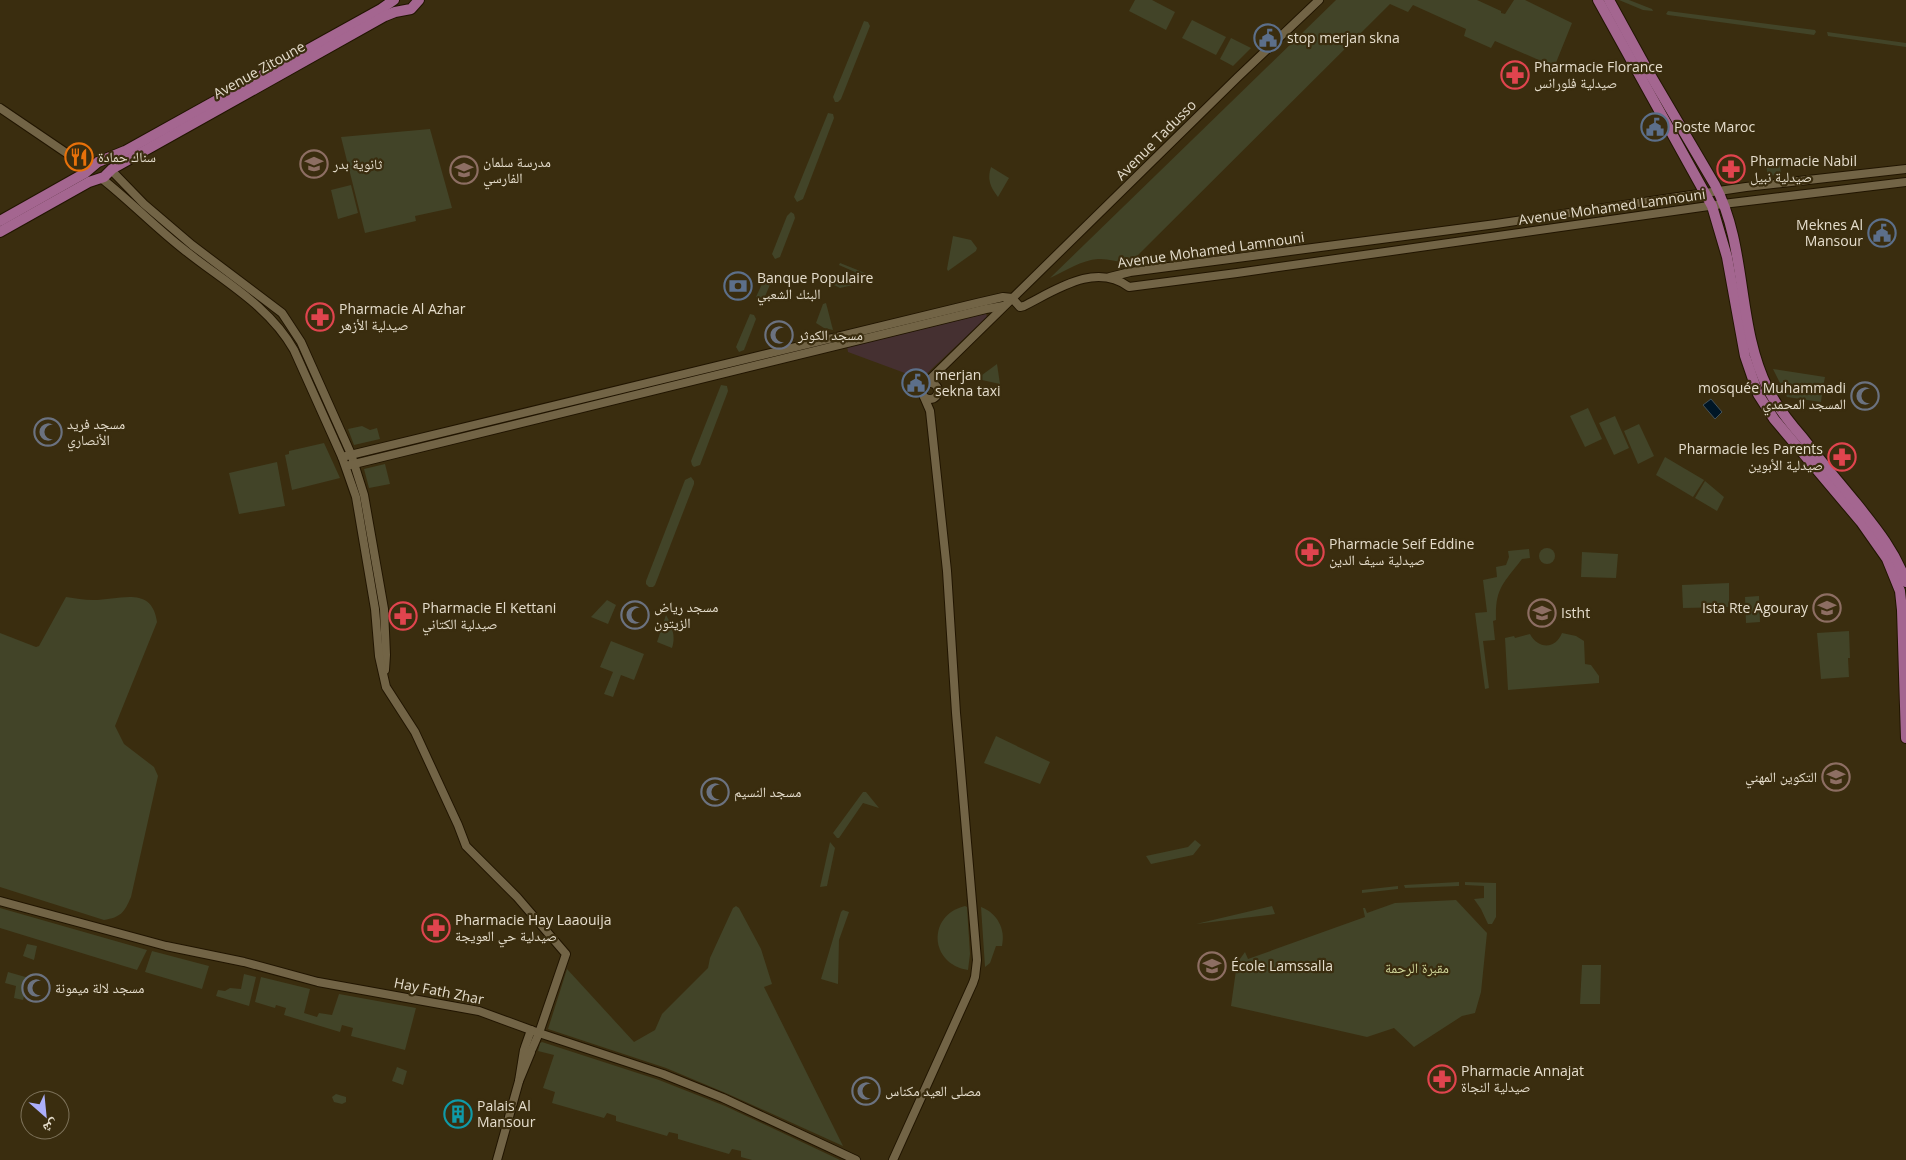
<svg xmlns="http://www.w3.org/2000/svg" width="1906" height="1160" font-family="'Open Sans','Noto Naskh Arabic',sans-serif">
	<style>
		.commercial { fill: #453031 }
		.green { fill: #424428 }
		.water { fill: #001626; stroke: #455258 }
		.lines { fill: none; stroke-linecap: round; stroke-linejoin: round }
		.minor-casing { stroke: #211500; stroke-width: 10 }
		.major-casing { stroke: #211500; stroke-width: 12 }
		.minor { stroke: #726446; stroke-width: 8 }
		.major { stroke: #a46690; stroke-width: 10 }
		.labels { text-anchor: middle; stroke-width: 4.5; stroke-linejoin: round; paint-order: stroke }
		.poi-label { font-size: 14px; fill: #e5ddcc; stroke: #3a2d0f; text-anchor: start }
		.street-label { font-size: 14px; fill: #e5ddcc; stroke: #3a2d0f }
		.park-label { font-size: 14px; fill: #cfd499; stroke: #3a2d0f }
	</style>
	<rect width="100%" height="100%" fill="#3a2d0f"/>
	<polygon class="commercial" points="986,313 987,317 921,379 848,352 847,346"/>
	<g class="green">
		<polygon points="1135,0 1152,0 1175,12 1166,30 1129,11"/>
		<path d="M 1336,0 L 1477,0 L 1501,11 L 1501,13 L 1505,14 L 1514,0 L 1525,0 L 1572,23 L 1551,75 L 1545,72 L 1548,64 L 1495,41 L 1491,48 L 1464,36 L 1466,29 L 1413,5 L 1408,12 L 1390,4 L 1133,260 C 1122,265 1111,258 1098,259 C 1082,260 1065,271 1050,278 Z"/>
		<polygon points="1619,0 1629,0 1652,9 1653,11 1643,10"/>
		<polygon points="1668,11 1815,30 1816,32 1814,35 1668,15 1666,14"/>
		<polygon points="1192,20 1226,37 1216,55 1182,38"/>
		<polygon points="864,21 868,22 870,26 841,99 838,102 835,102 833,97"/>
		<polygon points="1827,32 1906,43 1906,47 1828,36"/>
		<polygon points="1231,38 1251,48 1233,66 1220,59"/>
		<polygon points="828,113 833,114 834,118 803,199 797,202 794,197"/>
		<polygon points="430,129 452,208 415,216 416,221 365,233 341,137"/>
		<polygon points="1779,158 1781,174 1768,176 1765,160"/>
		<path d="M 991,167 L 1009,178 L 998,197 C 990,187 987,179 991,167 Z"/>
		<polygon points="351,185 358,213 338,219 331,190"/>
		<polygon points="791,212 794,214 795,218 780,257 775,259 772,254 787,216"/>
		<polygon points="953,236 971,240 977,248 976,251 948,271 947,269"/>
		<polygon points="840,263 875,277 874,280 840,288 832,284 834,278 850,284 855,272 839,265"/>
		<polygon points="766,275 770,275 772,280 763,301 759,303 756,297"/>
		<polygon points="826,303 833,330 824,328 816,323 823,304"/>
		<polygon points="750,314 754,315 756,319 744,350 739,352 736,347"/>
		<polygon points="997,364 1000,384 982,380 982,375"/>
		<polygon points="1773,369 1825,377 1823,387 1820,390 1822,394 1821,402 1787,397"/>
		<polygon points="721,385 727,386 728,391 700,465 694,467 692,465 691,461"/>
		<polygon points="1588,408 1602,439 1585,447 1570,416"/>
		<polygon points="1615,416 1629,448 1614,455 1599,423"/>
		<polygon points="1639,424 1654,456 1638,464 1624,431"/>
		<polygon points="362,426 370,430 377,428 380,439 354,445 348,429"/>
		<polygon points="324,443 340,478 292,490 285,455 289,454 289,451"/>
		<polygon points="1665,457 1704,480 1693,497 1656,475"/>
		<polygon points="277,462 285,506 239,514 229,473"/>
		<polygon points="385,464 390,484 369,488 364,469"/>
		<polygon points="691,477 694,481 694,484 655,585 653,587 649,587 646,584 646,581 685,480"/>
		<polygon points="1705,481 1724,497 1717,511 1695,498"/>
		<circle cx="1547" cy="556" r="8"/>
		<path d="M 1529,549 L 1530,558 L 1522,559 C 1503,584 1495,588 1496,620 L 1493,621 L 1495,640 L 1483,641 L 1489,688 L 1485,689 L 1475,613 L 1487,612 L 1483,580 L 1497,577 L 1496,567 L 1506,565 L 1509,557 L 1508,551 Z"/>
		<polygon points="1582,552 1618,554 1616,578 1581,577"/>
		<polygon points="1729,583 1729,607 1683,608 1682,585"/>
		<polygon points="1759,596 1760,622 1746,623 1745,597"/>
		<path d="M 66,597 C 75,598 84,600 93,600 C 120,600 152,585 157,622 L 115,726 L 124,744 L 154,767 L 158,776 L 131,897 C 124,913 121,917 104,920 L 0,887 L 0,633 L 36,647 L 39,646 Z"/>
		<polygon points="607,600 616,605 608,624 591,617"/>
		<path d="M 666,615 C 672,625 676,637 672,648 L 657,642 Z"/>
		<polygon points="1849,631 1850,658 1848,658 1849,677 1821,679 1817,633"/>
		<path d="M 1562,633 L 1576,636 L 1584,641 L 1585,664 L 1591,665 L 1599,676 L 1599,683 L 1508,690 L 1505,638 L 1514,636 L 1515,638 L 1530,634 C 1538,649 1555,650 1562,633 Z"/>
		<polygon points="611,641 644,654 634,680 621,675 613,697 604,694 613,672 600,667"/>
		<polygon points="996,736 1050,762 1040,784 984,763"/>
		<polygon points="863,792 866,792 879,808 863,803 839,838 837,838 833,833"/>
		<polygon points="1195,840 1201,845 1193,855 1151,864 1146,856 1188,847"/>
		<polygon points="830,842 835,848 827,886 820,887"/>
		<polygon points="1459,882 1459,886 1405,888 1404,885"/>
		<polygon points="1465,882 1496,883 1496,917 1492,924 1488,924 1481,909 1474,899 1484,898 1484,886 1465,885"/>
		<polygon points="1398,886 1398,889 1362,893 1362,890"/>
		<polygon points="1456,900 1487,933 1481,992 1475,1013 1462,1016 1414,1047 1394,1028 1367,1037 1231,1006 1237,963 1245,952 1248,959 1365,917 1363,908 1365,908 1367,913 1395,903"/>
		<polygon points="736,906 739,908 761,949 772,984 764,987 843,1146 728,1094 666,1068 548,1029 567,969 634,1042 655,1030 662,1014 708,968 710,958 733,908"/>
		<path d="M 965,906 L 967,907 L 970,954 L 968,970 C 929,964 927,915 965,906 Z"/>
		<polygon points="1272,906 1275,914 1196,924"/>
		<path d="M 981,907 C 997,913 1006,929 1002,946 L 996,946 L 990,963 L 985,967 Z"/>
		<polygon points="0,908 147,950 137,970 0,928"/>
		<polygon points="843,910 849,912 839,940 838,984 821,979 841,912"/>
		<polygon points="27,944 37,946 34,960 23,956"/>
		<polygon points="152,951 209,966 202,989 145,972"/>
		<polygon points="1582,965 1601,965 1600,1004 1580,1004"/>
		<polygon points="8,972 29,978 23,1000 14,998 16,986 5,983"/>
		<polygon points="244,974 256,977 249,1006 216,996 218,990 225,991 230,988 241,989"/>
		<polygon points="261,977 310,989 304,1013 317,1017 319,1013 332,1015 339,994 416,1008 405,1050 351,1036 353,1028 342,1025 340,1032 284,1015 286,1008 276,1005 275,1008 255,1002"/>
		<polygon points="542,1042 659,1080 725,1106 840,1160 752,1160 741,1157 741,1151 732,1149 729,1154 678,1139 678,1134 669,1132 667,1136 616,1121 616,1116 607,1113 604,1118 552,1103 555,1092 543,1088 554,1055 538,1051 540,1043"/>
		<polygon points="397,1067 407,1071 403,1085 392,1081"/>
		<polygon points="336,1094 346,1097 346,1102 342,1104 334,1102 332,1097"/>
	</g>
	<polygon class="water" points="1711,399 1722,412 1715,419 1703,405"/>
	<g class="lines">
		<g class="minor-casing">
			<g id="minor">
				<polyline points="0,108 84,165 92,167"/>
				<polyline points="111,170 144,204 192,245 282,313 301,342 351,454 364,495 384,609 386,655 385,670"/>
				<path d="M 101,178 C 129,200 154,226 182,248 C 221,280 268,304 294,350 L 342,457 L 356,497 L 375,609 L 379,656 L 386,687 L 415,732 L 458,825 L 466,846 L 517,897 L 566,954 L 539,1033 L 532,1049"/>
				<polyline points="1110,277 1130,272 1496,224 1746,187 1906,169"/>
				<circle cx="930" cy="391" r="8"/>
				<polyline points="924,385 1238,77 1319,0"/>
				<path d="M 342,457 L 977,303 L 1003,297 L 1012,298 L 1020,307 L 1024,306 C 1056,290 1095,262 1129,287 L 1237,273 L 1723,204 L 1906,182"/>
				<polyline points="346,466 986,309 1003,306"/>
				<polyline points="0,901 166,946 244,962 318,982 479,1011 539,1033 663,1074 723,1098 856,1160"/>
				<polyline points="525,1047 531,1030"/>
				<polyline points="524,1050 519,1081 531,1052"/>
				<polyline points="497,1160 519,1081"/>
				<polyline points="893,1160 973,983 975,977 977,960 956,713 947,571 930,411 924,397"/>
			</g>
		</g>
		<g class="major-casing">
			<g id="major">
				<polyline points="1598,0 1712,206 1727,257 1745,356 1758,394 1774,419 1861,522 1887,559 1900,591 1902,610 1906,738"/>
				<path d="M 1609,0 L 1648,71 L 1715,185 C 1748,248 1736,325 1768,389 C 1777,407 1790,423 1803,438 C 1820,460 1838,481 1856,503 C 1876,528 1895,551 1906,582"/>
				<polyline points="0,221 85,173 98,162 125,151 381,9 394,0"/>
				<polyline points="0,232 89,182 104,177 112,169 385,16 395,12 411,9 419,0"/>
			</g>
		</g>
		<use href="#minor" class="minor"/>
		<use href="#major" class="major"/>
	</g>
	<defs>
		<g id="civic-ring" transform="scale(1.4375)"><circle r="9.5" fill="#3a2d0f" stroke="#5c6f8a" stroke-width="1.5"/><path d="M-.6-6.5H3V-4.5H.6V-3L4-1V1h2V6H-6V1h2V-1L-.6-3ZM-1.2 2.5V6h2.4V2.5Z" fill="#5c6f8a"/></g>
		<g id="pharmacy-ring" transform="scale(1.4375)"><circle r="9.5" fill="#3a2d0f" stroke="#e0444e" stroke-width="1.5"/><path d="M-2-6h4v4h4v4h-4v4h-4v-4h-4v-4h4Z" fill="#e0444e"/></g>
		<g id="restaurant-ring" transform="scale(1.4375)"><circle r="9.5" fill="#3a2d0f" stroke="#e8710a" stroke-width="1.5"/><path d="M-5-6h1v4h1v-4h1v4h1v-4h1v5L-1.5 .5V6h-2V.5L-5-1ZM5-6V6H3V1.5H1.5Q1.5-4 5-6Z" fill="#e8710a"/></g>
		<g id="school-ring" transform="scale(1.4375)"><circle r="9.5" fill="#3a2d0f" stroke="#8d6e63" stroke-width="1.5"/><path d="M0-5L7-2L0 1L-7-2ZM-4 1L0 2.5L4 1V4Q0 6-4 4Z" fill="#8d6e63"/></g>
		<g id="bank-ring" transform="scale(1.4375)"><circle r="9.5" fill="#3a2d0f" stroke="#5c6f8a" stroke-width="1.5"/><path d="M-6-4H6V4H-6ZM0-2.3a2.3 2.3 0 1 0 0 4.6a2.3 2.3 0 1 0 0-4.6Z" fill="#5c6f8a"/></g>
		<g id="mosque-ring" transform="scale(1.4375)"><circle r="9.5" fill="#3a2d0f" stroke="#6b7280" stroke-width="1.5"/><path d="M3.5-4.9A6 6 0 1 0 3.5 4.9A5 5 0 1 1 3.5-4.9Z" fill="#6b7280"/></g>
		<g id="university-ring" transform="scale(1.4375)"><circle r="9.5" fill="#3a2d0f" stroke="#8d6e63" stroke-width="1.5"/><path d="M0-5L7-2L0 1L-7-2ZM-4 1L0 2.5L4 1V4Q0 6-4 4Z" fill="#8d6e63"/></g>
		<g id="building-ring" transform="scale(1.4375)"><circle r="9.5" fill="#3a2d0f" stroke="#0f9aa8" stroke-width="1.5"/><path d="M-4-6H4V6H1V3H-1V6H-4ZM-2.5-4.3h1.7v1.8h-1.7ZM.8-4.3h1.7v1.8H.8ZM-2.5-1h1.7V.8h-1.7ZM.8-1h1.7V.8H.8Z" fill="#0f9aa8"/></g>
	</defs>
	<g fill-rule="evenodd">
		<use href="#civic-ring" x="1268" y="38"/>
		<use href="#pharmacy-ring" x="1515" y="75"/>
		<use href="#civic-ring" x="1655" y="127"/>
		<use href="#restaurant-ring" x="79" y="157"/>
		<use href="#school-ring" x="314" y="164"/>
		<use href="#pharmacy-ring" x="1731" y="169"/>
		<use href="#school-ring" x="464" y="170"/>
		<use href="#civic-ring" x="1882" y="233"/>
		<use href="#bank-ring" x="738" y="286"/>
		<use href="#pharmacy-ring" x="320" y="317"/>
		<use href="#mosque-ring" x="779" y="335"/>
		<use href="#civic-ring" x="916" y="383"/>
		<use href="#mosque-ring" x="1865" y="396"/>
		<use href="#mosque-ring" x="48" y="432"/>
		<use href="#pharmacy-ring" x="1842" y="457"/>
		<use href="#pharmacy-ring" x="1310" y="552"/>
		<use href="#university-ring" x="1827" y="608"/>
		<use href="#university-ring" x="1542" y="613"/>
		<use href="#mosque-ring" x="635" y="615"/>
		<use href="#pharmacy-ring" x="403" y="616"/>
		<use href="#school-ring" x="1836" y="777"/>
		<use href="#mosque-ring" x="715" y="792"/>
		<use href="#pharmacy-ring" x="436" y="928"/>
		<use href="#school-ring" x="1212" y="966"/>
		<use href="#mosque-ring" x="36" y="988"/>
		<use href="#pharmacy-ring" x="1442" y="1079"/>
		<use href="#mosque-ring" x="866" y="1091"/>
		<use href="#building-ring" x="458" y="1114"/>
	</g>
	<g class="labels">
		<g class="poi-label">
			<text x="1287" y="43">stop merjan skna</text>
			<text x="1534" y="72">Pharmacie Florance<tspan x="1534" dy="16">صيدلية فلورانس</tspan></text>
			<text x="1674" y="132">Poste Maroc</text>
			<text x="98" y="162">سناك حمادة</text>
			<text x="1750" y="166">Pharmacie Nabil<tspan x="1750" dy="16">صيدلية نبيل</tspan></text>
			<text x="483" y="167">مدرسة سلمان<tspan x="483" dy="16">الفارسي</tspan></text>
			<text x="333" y="169">ثانوية بدر</text>
			<text x="1863" y="230" text-anchor="end">Meknes Al<tspan x="1863" dy="16">Mansour</tspan></text>
			<text x="757" y="283">Banque Populaire<tspan x="757" dy="16">البنك الشعبي</tspan></text>
			<text x="339" y="314">Pharmacie Al Azhar<tspan x="339" dy="16">صيدلية الأزهر</tspan></text>
			<text x="798" y="340">مسجد الكوثر</text>
			<text x="935" y="380">merjan<tspan x="935" dy="16">sekna taxi</tspan></text>
			<text x="1846" y="393" text-anchor="end">mosquée Muhammadi<tspan x="1846" dy="16">المسجد المحمدي</tspan></text>
			<text x="67" y="429">مسجد فريد<tspan x="67" dy="16">الأنصاري</tspan></text>
			<text x="1823" y="454" text-anchor="end">Pharmacie les Parents<tspan x="1823" dy="16">صيدلية الأبوين</tspan></text>
			<text x="1329" y="549">Pharmacie Seif Eddine<tspan x="1329" dy="16">صيدلية سيف الدين</tspan></text>
			<text x="654" y="612">مسجد رياض<tspan x="654" dy="16">الزيتون</tspan></text>
			<text x="422" y="613">Pharmacie El Kettani<tspan x="422" dy="16">صيدلية الكتاني</tspan></text>
			<text x="1808" y="613" text-anchor="end">Ista Rte Agouray</text>
			<text x="1561" y="618">Istht</text>
			<text x="1817" y="782" text-anchor="end">التكوين المهني</text>
			<text x="734" y="797">مسجد النسيم</text>
			<text x="455" y="925">Pharmacie Hay Laaouija<tspan x="455" dy="16">صيدلية حي العويجة</tspan></text>
			<text x="1231" y="971">École Lamssalla</text>
			<text x="55" y="993">مسجد لالة ميمونة</text>
			<text x="1461" y="1076">Pharmacie Annajat<tspan x="1461" dy="16">صيدلية النجاة</tspan></text>
			<text x="885" y="1096">مصلى العيد مكناس</text>
			<text x="477" y="1111">Palais Al<tspan x="477" dy="16">Mansour</tspan></text>
		</g>
		<g class="street-label">
			<text transform="translate(259 70) rotate(-29)" y="5">Avenue Zitoune</text>
			<text transform="translate(1156 140) rotate(-45)" y="5">Avenue Tadusso</text>
			<text transform="translate(1612 207) rotate(-8)" y="5">Avenue Mohamed Lamnouni</text>
			<text transform="translate(1211 250) rotate(-8)" y="5">Avenue Mohamed Lamnouni</text>
			<text transform="translate(439 991) rotate(11)" y="5">Hay Fath Zhar</text>
		</g>
		<g class="park-label">
			<text x="1417" y="973">مقبرة الرحمة</text>
		</g>
	</g>
	<g transform="translate(45 1115) rotate(153)"><circle r="24" fill="#3a2d0f" stroke="#7e735b"/>
	<path d="M0-4L9 19L0 12L-9 19Z" fill="#acaffb"/>
	<text y="-8" font-size="14" font-weight="bold" text-anchor="middle" fill="#e5ddcc">ش</text>
	</g>
</svg>
